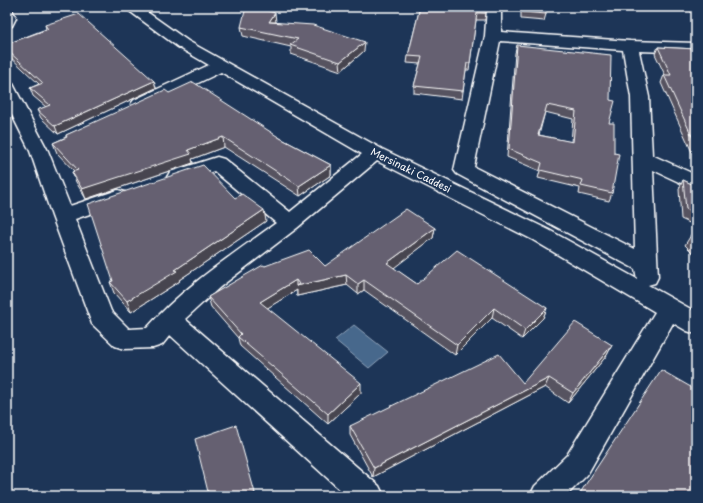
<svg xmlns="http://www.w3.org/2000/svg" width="703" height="503" font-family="'Playpen Sans',sans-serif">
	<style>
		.water { fill: #46678c; stroke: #90a4ba }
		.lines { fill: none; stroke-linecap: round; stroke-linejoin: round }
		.minor-casing { stroke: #fff; stroke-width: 3 }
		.minor { fill: #1d3557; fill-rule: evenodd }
		.wall { fill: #575361; stroke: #fff; fill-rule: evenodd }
		.shaded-wall { fill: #47444f; stroke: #fff }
		.building { fill: #656171; stroke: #fff; fill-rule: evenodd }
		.labels { text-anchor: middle; stroke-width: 3; stroke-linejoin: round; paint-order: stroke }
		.street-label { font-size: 10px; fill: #fff; stroke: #1d3557 }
	</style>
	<rect width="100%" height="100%" fill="#1d3557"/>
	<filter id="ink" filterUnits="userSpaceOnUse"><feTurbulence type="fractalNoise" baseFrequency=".025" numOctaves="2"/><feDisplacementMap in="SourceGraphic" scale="8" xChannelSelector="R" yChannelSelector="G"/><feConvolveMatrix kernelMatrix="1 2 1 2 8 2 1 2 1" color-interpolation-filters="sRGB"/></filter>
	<g filter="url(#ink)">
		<polygon class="water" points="354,325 388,352 369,368 335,340"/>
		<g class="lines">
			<g class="minor-casing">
				<g id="minor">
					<path d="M 124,7 L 140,7 L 188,41 L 382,149 L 549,230 L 637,279 L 635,269 L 457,174 L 454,170 L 485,36 L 487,7 L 501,7 L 501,32 L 630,41 L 696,43 L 696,53 L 639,51 L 649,97 L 652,155 L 696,175 L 696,190 L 653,170 L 658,277 L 655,283 L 648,285 L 696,312 L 696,334 L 687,331 L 673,323 L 587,475 L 566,496 L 530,496 L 535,486 L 567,455 L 655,312 L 533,240 L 377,161 L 297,228 L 220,287 L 185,319 L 379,486 L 384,496 L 347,496 L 170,335 L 162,345 L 153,348 L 124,349 L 115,346 L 92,324 L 52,216 L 30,151 L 7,105 L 7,83 L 13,84 L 15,88 L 48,151 L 70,206 L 118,190 L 125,192 L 128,197 L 125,202 L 75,219 L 111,311 L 129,329 L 147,328 C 184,286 231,256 276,223 L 214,171 L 177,183 L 170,182 L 167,177 L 170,172 L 217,157 L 224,159 L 290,212 L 362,154 L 221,72 L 146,108 L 140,109 L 134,108 L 131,104 L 134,100 L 209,65 L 178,47 ZM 500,41 L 623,50 L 631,97 L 635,249 L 474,167 Z"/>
					<polygon points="7,9 12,10 16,18 12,26 7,27"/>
				</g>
			</g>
			<use href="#minor" class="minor"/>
		</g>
		<g class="wall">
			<polygon points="420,7 486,13 485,20 476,20 469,70 466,70 462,99 414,93 414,86 420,64 407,63 408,56"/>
			<polygon points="521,7 545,7 546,14 544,21 521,19"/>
			<polygon points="276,22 364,51 341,71 291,54 291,47 243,36 241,27"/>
			<polygon points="45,25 154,81 156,88 58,134 41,118 37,110 46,107 33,96 30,88 39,84 7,54 7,44 46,29"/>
			<path d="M 517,45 L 609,123 L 612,193 L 609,201 L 579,194 L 580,188 L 538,178 L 540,171 L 507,157 L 515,53 ZM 545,112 L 573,119 L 571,142 L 539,135 Z"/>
			<polygon points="658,47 696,49 696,159 695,159 661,83 664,75 665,75 655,54"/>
			<polygon points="169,93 280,138 331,165 331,175 300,196 224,147 192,159 193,163 86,199 76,182 72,172 74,171 57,153 53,143 66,137 66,135"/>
			<polygon points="683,180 696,186 696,226 681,219 679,189"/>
			<polygon points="235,198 266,221 179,280 180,281 131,312 114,293 110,282"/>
			<polygon points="696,227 696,256 685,245"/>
			<polygon points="435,228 433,238 393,268 417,284 547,308 543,318 522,339 492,318 455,355 364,290 358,294 347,285 297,296 297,290 267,308 361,393 328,424 240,346 238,338 211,307 208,297 265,266 325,266"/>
			<polygon points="612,345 607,355 568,403 545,387 373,477 350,435 350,426 523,383"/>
		</g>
		<g class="shaded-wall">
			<polygon points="275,13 276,22 269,22"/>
			<polygon points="365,42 364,51 341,71 340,62"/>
			<polygon points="154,81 156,88 58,134 55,126"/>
			<polygon points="223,137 224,147 192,159 193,163 86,199 82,189"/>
			<polygon points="331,165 331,175 300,196 299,186"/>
			<polygon points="264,210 266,221 179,280 180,281 131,312 127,301 175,270"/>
			<polygon points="435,228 433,238 386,274 387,263"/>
			<polygon points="346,275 347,285 297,296 297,290 261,312 260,302 296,280 296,286"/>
			<polygon points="364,280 364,290 358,294 358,284"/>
			<polygon points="494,308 492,318 455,355 457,345"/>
			<polygon points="547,308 543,318 522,339 525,330"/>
			<polygon points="612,345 607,355 568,403 573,393"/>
			<polygon points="549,378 545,387 373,477 374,468"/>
			<polygon points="361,383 361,393 328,424 328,414"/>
			<polygon points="255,493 255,496 247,496"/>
		</g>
		<g class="building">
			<polygon points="246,7 256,7 275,13 269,22 313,25 365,42 340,62 290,45 298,39 241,27"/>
			<polygon points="420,7 486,7 486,13 477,13 470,63 467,63 463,91 414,86 422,57 408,56"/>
			<polygon points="523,7 545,7 546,14 523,12"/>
			<polygon points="79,14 154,81 55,126 37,110 50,105 30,88 43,83 7,50 7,44 48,29 45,25"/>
			<path d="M 517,45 L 611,55 L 610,100 L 615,101 L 609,123 L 614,123 L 614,153 L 619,154 L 612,193 L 581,186 L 583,180 L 540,170 L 542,163 L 509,149 ZM 547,105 L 576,111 L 573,142 L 538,135 Z"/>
			<polygon points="658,47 696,49 696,145 664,75 671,75"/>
			<polygon points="193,82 280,138 331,165 299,186 223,137 188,150 191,154 82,189 72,172 78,170 53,143 67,137 66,135 165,90 169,93"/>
			<polygon points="203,165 235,198 242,194 264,210 175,270 177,271 127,301 110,282 113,281 88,204"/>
			<polygon points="683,180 696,186 696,214 686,209"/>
			<polygon points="406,209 435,228 387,263 417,284 457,250 547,308 525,330 494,308 457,345 364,280 358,284 346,275 296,286 299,284 296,280 260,302 361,383 328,414 238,337 241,334 208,297 263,265 265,266 309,250 325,266"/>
			<polygon points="696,227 696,242 690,236"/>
			<polygon points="575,322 612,345 573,393 549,378 374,468 350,426 499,354 523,383"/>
			<polygon points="661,370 696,390 696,496 578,496"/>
			<polygon points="236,425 255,493 247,496 209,496 195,439"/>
		</g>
	</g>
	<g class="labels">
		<g class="street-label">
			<text transform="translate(411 170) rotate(26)" y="4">Mersinaki Caddesi</text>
		</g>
	</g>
	<rect width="703" height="503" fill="none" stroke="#1d3557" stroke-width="24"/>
	<rect x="12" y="12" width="679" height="479" fill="none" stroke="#fff" stroke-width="1.5" filter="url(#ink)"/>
</svg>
